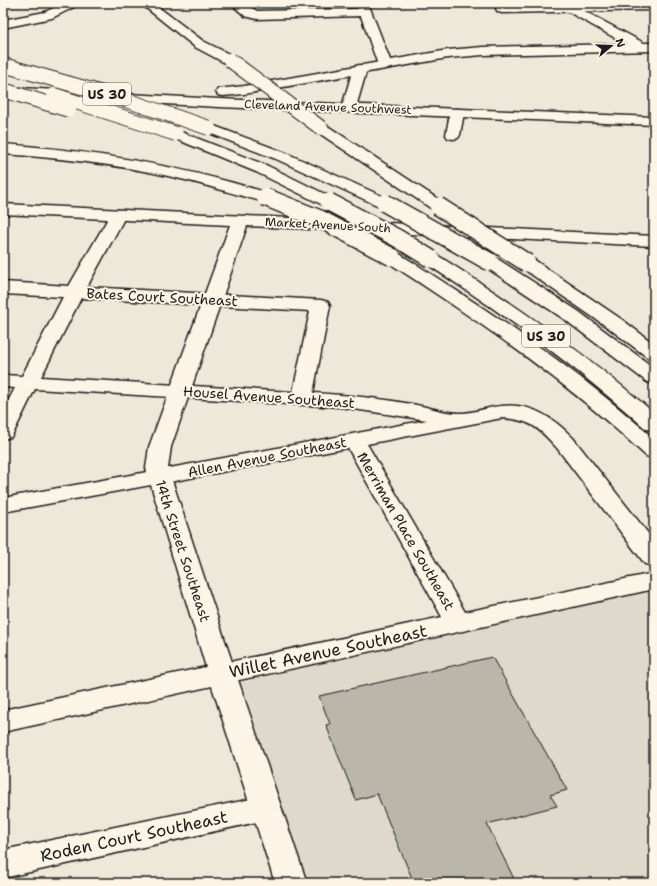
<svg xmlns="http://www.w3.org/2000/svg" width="657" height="886" font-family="'Shantell Sans',sans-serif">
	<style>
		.built { fill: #ded9cb }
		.building { fill: #bab6aa; stroke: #1c1c1c }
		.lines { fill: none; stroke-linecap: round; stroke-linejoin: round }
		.street-casing { stroke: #1c1c1c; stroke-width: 3 }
		.secondary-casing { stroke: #1c1c1c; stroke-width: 3 }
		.highway-casing { stroke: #1c1c1c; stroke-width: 3 }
		.street { fill: #fcf5e5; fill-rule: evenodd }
		.secondary { fill: #fcf5e5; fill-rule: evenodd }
		.highway { fill: #fcf5e5; fill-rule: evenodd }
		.highway-bridge-far1-casing { stroke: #1c1c1c; stroke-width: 16; stroke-linecap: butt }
		.highway-bridge-casing { stroke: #1c1c1c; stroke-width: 20; stroke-linecap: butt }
		.highway-bridge-far1 { stroke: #fcf5e5; stroke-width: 14 }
		.highway-bridge { stroke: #fcf5e5; stroke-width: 17 }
		.labels { text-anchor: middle; stroke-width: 4; stroke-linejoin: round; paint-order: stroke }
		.far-street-label { font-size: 12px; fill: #1c1c1c; stroke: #fcf5e5 }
		.shield { fill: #fcf5e5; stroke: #5f5d58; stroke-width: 1 }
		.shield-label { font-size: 13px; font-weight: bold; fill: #1c1c1c }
		.street-label { font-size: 14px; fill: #1c1c1c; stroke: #fcf5e5 }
		.near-street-label { font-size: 17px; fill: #1c1c1c; stroke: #fcf5e5 }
	</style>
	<rect width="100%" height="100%" fill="#eee8d9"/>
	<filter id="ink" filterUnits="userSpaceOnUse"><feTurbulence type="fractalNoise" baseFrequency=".025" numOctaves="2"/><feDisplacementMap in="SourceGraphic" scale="8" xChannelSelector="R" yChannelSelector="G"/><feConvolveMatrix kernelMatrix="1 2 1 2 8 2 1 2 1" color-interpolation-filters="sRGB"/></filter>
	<g filter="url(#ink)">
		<polygon class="built" points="654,581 654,883 291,883 222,674"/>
		<polygon class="building" points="492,657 567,790 550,795 557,806 487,824 516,883 414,883 377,794 356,800 326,725 330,724 319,696"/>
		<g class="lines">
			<g class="street-casing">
				<g id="street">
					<polygon points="230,3 243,3 257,11 358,9 356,3 368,3 392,65 390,68 380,68 378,65 361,16 257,19 245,16"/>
					<polygon points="654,3 654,10 502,13 498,12 496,9 498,6 502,5"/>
					<polygon points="360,65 365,66 367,69 356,107 354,110 349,111 344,110 342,107 353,69 355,66"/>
					<polygon points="457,109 462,110 464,113 460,135 458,138 453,139 448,138 446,135 450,113 452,110"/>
					<path d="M 118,210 L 124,211 L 126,215 L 87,287 L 321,300 L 328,302 L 330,306 L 313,393 C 346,395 379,398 411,404 C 426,406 443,413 459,413 C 472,414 487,407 501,406 C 530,402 554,418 573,438 L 654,541 L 654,566 L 645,564 L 557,448 C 538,427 531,420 502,418 L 367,444 L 465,612 L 654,573 L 654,589 L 3,732 L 3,710 L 442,617 L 348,448 L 159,484 L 151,482 L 148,477 L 151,472 L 159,470 L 427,420 L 340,407 L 35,389 L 14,432 L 11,437 L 3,439 L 3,411 L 15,388 L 3,387 L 3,375 L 22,376 L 63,297 L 3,294 L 3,282 L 69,286 L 110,215 L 112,211 ZM 81,298 L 310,311 L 293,392 L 41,377 Z"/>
					<polygon points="266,796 277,799 281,808 277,817 266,820 3,878 3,850"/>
				</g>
			</g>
			<g class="secondary-casing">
				<g id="secondary">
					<polygon points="554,3 569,3 644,43 654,43 654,51 483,55 448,58 244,94 223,96 218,95 216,92 218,89 244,86 448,50 483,47 626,44 556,5"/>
					<polygon points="3,87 219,99 654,117 654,125 219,107 3,95"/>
					<polygon points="3,204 654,236 654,246 247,226 171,447 168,468 236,674 307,883 275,883 208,674 151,485 3,512 3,498 147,472 146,468 149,447 230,225 3,214"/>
				</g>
			</g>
			<g class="highway-casing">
				<g id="highway">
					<polygon points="64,3 80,3 78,5 52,18 3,28 3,20 45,12"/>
					<polygon points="140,3 153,3 203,41 235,57 237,60 235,63 225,63 195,47"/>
					<polygon points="209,124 286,153 391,200 393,203 391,206 385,208 379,206 276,159 204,131 202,128 204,125"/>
					<polygon points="321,124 326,125 444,203 446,206 444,209 438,211 432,209 316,131 314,128 316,125"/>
					<polygon points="176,130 268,166 335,199 337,202 335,205 329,207 323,205 256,172 171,137 169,134 171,131"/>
					<path d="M 3,144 C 96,151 182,166 271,194 L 273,197 L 271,200 L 265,202 C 233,194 201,183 168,176 C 114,164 59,158 3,154 Z"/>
					<path d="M 392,252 L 398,253 C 488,310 576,368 654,439 L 654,458 L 646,456 C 566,381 478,320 386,261 L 383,257 L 386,253 Z"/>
					<path d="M 431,254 L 437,255 C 513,303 586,354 654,413 L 654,430 L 646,429 C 577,367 503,313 425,263 L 422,259 L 425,255 Z"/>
					<polygon points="490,257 496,258 578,311 654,368 654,384 647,382 564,319 484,266 481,262 484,258"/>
					<polygon points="527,258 533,259 624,321 654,344 654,359 647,357 610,329 521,267 518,263 521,259"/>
				</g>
			</g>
			<use href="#street" class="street"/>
			<use href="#secondary" class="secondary"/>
			<use href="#highway" class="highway"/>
			<g class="highway-bridge-far1-casing">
				<g id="highway-bridge-far1">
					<polyline points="230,60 321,128"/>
					<polyline points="3,65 120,98 209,128"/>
					<polyline points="3,90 69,110"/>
					<polyline points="54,95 176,134"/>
				</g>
			</g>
			<g class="highway-bridge-casing">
				<g id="highway-bridge">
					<polyline points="265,197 322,220 392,257"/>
					<polyline points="329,202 397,238 431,259"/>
					<polyline points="385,203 490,262"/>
					<polyline points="438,206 527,263"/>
				</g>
			</g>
			<use href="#highway-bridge-far1" class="highway-bridge-far1"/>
			<use href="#highway-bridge" class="highway-bridge"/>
		</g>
	</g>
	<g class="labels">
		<g class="far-street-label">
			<text transform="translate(328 107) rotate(2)" y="4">Cleveland Avenue Southwest</text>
			<text transform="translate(328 225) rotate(3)" y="4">Market Avenue South</text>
		</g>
		<g class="shield">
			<rect x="83" y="83" width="48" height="22" rx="3"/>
			<rect x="522" y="325" width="48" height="22" rx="3"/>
		</g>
		<g class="shield-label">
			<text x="107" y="99">US 30</text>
			<text x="546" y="341">US 30</text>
		</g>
		<g class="street-label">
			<text transform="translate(162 297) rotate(3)" y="5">Bates Court Southeast</text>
			<text transform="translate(269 397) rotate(4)" y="5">Housel Avenue Southeast</text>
			<text transform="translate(267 457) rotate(-11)" y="5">Allen Avenue Southeast</text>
			<text transform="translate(406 531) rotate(60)" y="5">Merriman Place Southeast</text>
			<text transform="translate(183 551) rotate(72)" y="5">14th Street Southeast</text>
		</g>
		<g class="near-street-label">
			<text transform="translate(328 651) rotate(-12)" y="6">Willet Avenue Southeast</text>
			<text transform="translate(134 836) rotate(-12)" y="6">Roden Court Southeast</text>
		</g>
	</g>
	<rect width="657" height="886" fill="none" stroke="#fcf5e5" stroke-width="16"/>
	<rect x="8" y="8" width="641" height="870" fill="none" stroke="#1c1c1c" stroke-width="1.5" filter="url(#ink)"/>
	<g transform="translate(611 46) rotate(71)" stroke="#fcf5e5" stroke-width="3" paint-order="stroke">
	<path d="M0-3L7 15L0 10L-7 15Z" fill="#1c1c1c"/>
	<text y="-6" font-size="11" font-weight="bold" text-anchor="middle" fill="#1c1c1c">N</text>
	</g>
</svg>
